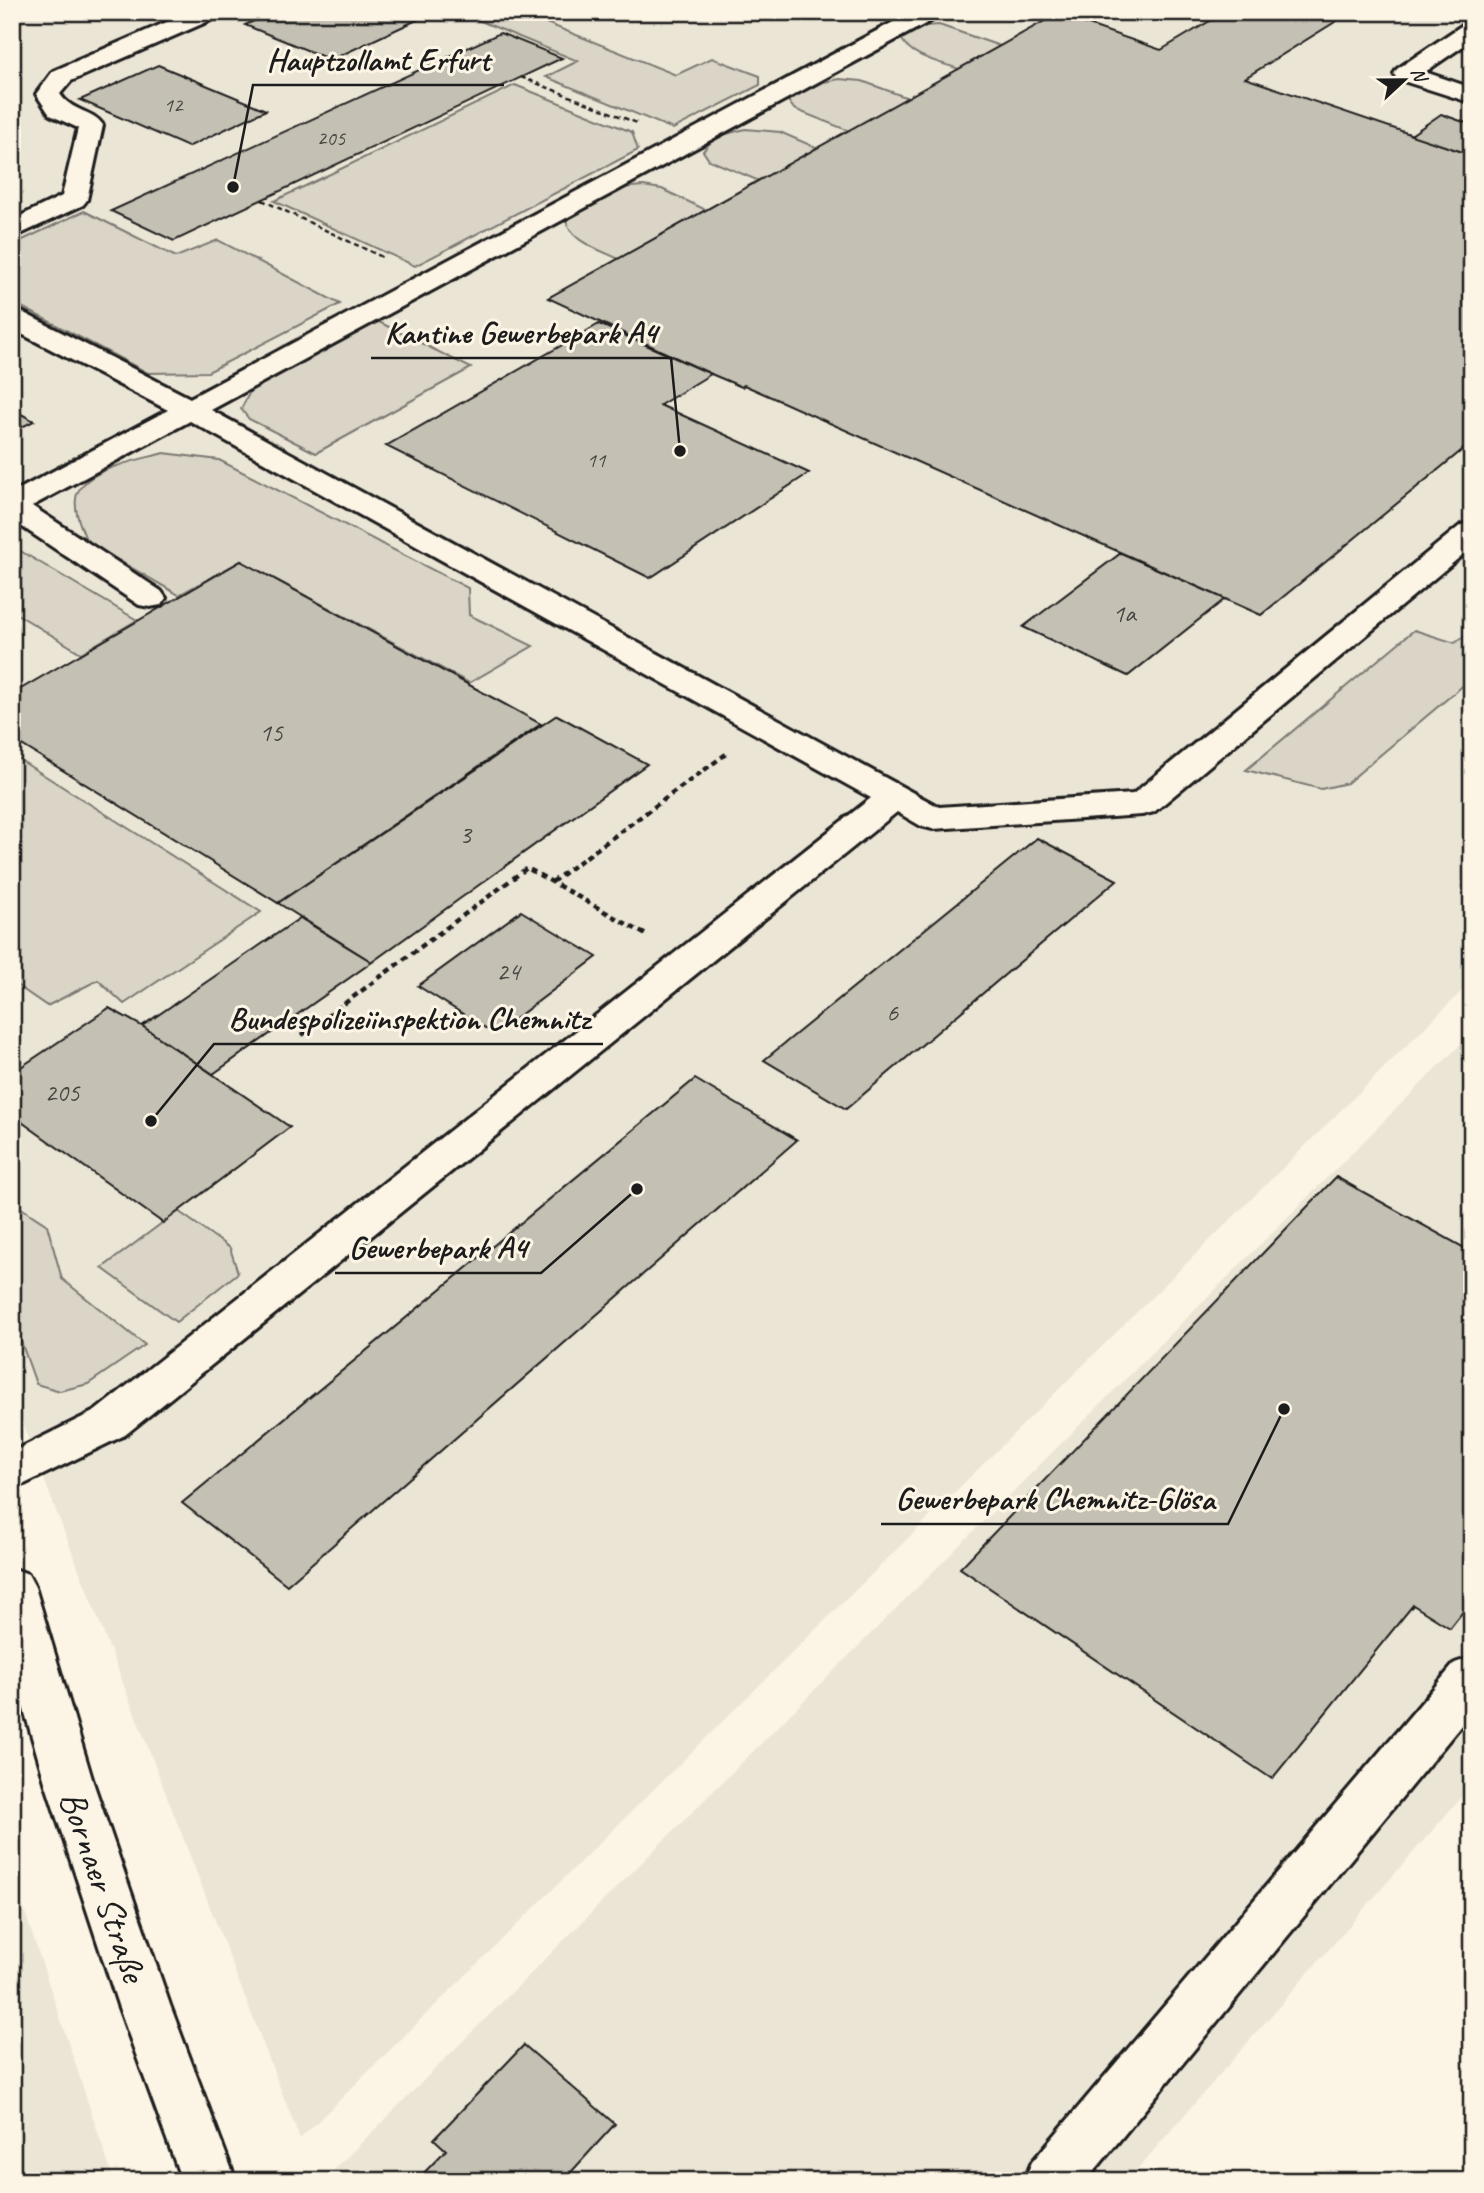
<svg xmlns="http://www.w3.org/2000/svg" width="1484" height="2193" font-family="Caveat,sans-serif">
	<style>
		.built { fill: #ebe5d6 }
		.green { fill: #dbd5c8; stroke: #7c7872; stroke-width: 2 }
		.building { fill: #c4c0b3; stroke: #1c1c1c; stroke-width: 2 }
		.lines { fill: none; stroke-linecap: round; stroke-linejoin: round }
		.minor-casing { stroke: #1c1c1c; stroke-width: 6 }
		.major-casing { stroke: #1c1c1c; stroke-width: 6 }
		.path-far1 { stroke: #1c1c1c; stroke-width: 2.5; stroke-dasharray: 5 3.5; stroke-linecap: butt }
		.path { stroke: #1c1c1c; stroke-width: 4.5; stroke-dasharray: 6 4.5; stroke-linecap: butt }
		.minor { fill: #fcf5e5; fill-rule: evenodd }
		.major { fill: #fcf5e5; fill-rule: evenodd }
		.labels { text-anchor: middle; stroke-width: 6; stroke-linejoin: round; paint-order: stroke }
		.far-number-label { font-size: 21px; fill: #464542 }
		.number-label { font-size: 26px; fill: #464542 }
		.near-street-label { font-size: 37px; fill: #1c1c1c; stroke: #fcf5e5 }
		.leader { fill: none; stroke: #1c1c1c; stroke-width: 2.5 }
		.callout-dot { fill: #1c1c1c; stroke: #fcf5e5; stroke-width: 2.5 }
		.callout-label { font-size: 32px; text-anchor: middle; font-weight: bold; fill: #1c1c1c; stroke: #fcf5e5; stroke-width: 6; stroke-linejoin: round; paint-order: stroke }
	</style>
	<rect width="100%" height="100%" fill="#fcf5e5"/>
	<filter id="ink" filterUnits="userSpaceOnUse"><feTurbulence type="fractalNoise" baseFrequency=".0143" numOctaves="2"/><feDisplacementMap in="SourceGraphic" scale="14" xChannelSelector="R" yChannelSelector="G"/><feConvolveMatrix kernelMatrix="1 2 1 2 8 2 1 2 1" color-interpolation-filters="sRGB"/></filter>
	<g filter="url(#ink)">
		<g class="built">
			<polygon points="12,12 1472,12 1472,981 300,2139 12,1397"/>
			<polygon points="1472,1033 1472,1785 1127,2181 323,2181"/>
			<polygon points="12,1873 114,2181 12,2181"/>
		</g>
		<g class="green">
			<polygon points="477,12 519,12 676,75 712,58 760,76 760,85 673,129 546,77 578,61 468,16"/>
			<path d="M 939,25 L 1000,46 L 959,69 C 942,63 907,56 901,37 L 924,26 Z"/>
			<polygon points="839,79 862,81 908,98 849,131 794,109 787,99 814,84"/>
			<polygon points="515,85 632,132 638,150 415,266 274,201"/>
			<polygon points="745,129 780,132 817,148 759,181 709,160 703,151 715,137"/>
			<path d="M 643,186 L 662,189 L 706,210 L 619,259 C 601,250 568,241 566,219 L 619,188 Z"/>
			<polygon points="84,211 176,257 218,240 340,304 208,372 148,373 12,302 12,245"/>
			<polygon points="375,320 471,368 316,453 249,419 241,409 254,384"/>
			<path d="M 164,453 L 219,460 L 468,588 L 469,615 L 533,646 L 469,683 L 241,561 L 179,595 L 87,542 C 82,529 72,509 77,494 C 87,468 140,460 164,453 Z"/>
			<polygon points="12,546 137,620 81,653 12,611"/>
			<polygon points="1414,630 1455,643 1472,630 1472,678 1347,783 1321,789 1246,770"/>
			<polygon points="12,755 261,912 124,1004 98,980 47,1006 12,982"/>
			<polygon points="12,1202 47,1225 62,1279 145,1345 88,1384 60,1391 36,1384 12,1316"/>
			<polygon points="178,1211 230,1248 238,1273 176,1322 102,1268"/>
		</g>
		<g class="building">
			<polygon points="274,12 434,12 331,60 245,25"/>
			<polygon points="1225,12 1351,12 1245,78 1472,155 1472,442 1261,615 744,385 742,387 711,374 548,298 1057,14 1161,50"/>
			<polygon points="500,33 562,58 174,241 111,211"/>
			<polygon points="158,65 266,110 188,147 80,100"/>
			<polygon points="1441,114 1472,125 1472,155 1411,135"/>
			<polygon points="599,324 711,374 660,405 809,473 650,578 386,446"/>
			<polygon points="12,409 34,421 12,432"/>
			<polygon points="1121,553 1225,599 1128,676 1023,627"/>
			<polygon points="241,561 541,724 278,903 12,739 12,694"/>
			<polygon points="557,715 647,764 372,962 278,903"/>
			<polygon points="1037,838 1117,880 846,1109 764,1060"/>
			<polygon points="521,911 597,957 495,1034 418,986"/>
			<polygon points="300,918 372,962 213,1074 142,1026"/>
			<polygon points="109,1008 142,1026 290,1127 163,1223 12,1115 12,1073"/>
			<polygon points="695,1079 797,1140 287,1585 182,1503"/>
			<polygon points="1336,1177 1472,1252 1472,1545 1468,1549 1472,1552 1472,1600 1450,1628 1413,1605 1272,1779 960,1568"/>
			<polygon points="524,2045 615,2124 563,2181 416,2181 446,2150 434,2139"/>
		</g>
		<g class="lines">
			<g class="minor-casing">
				<g id="minor">
					<path d="M 190,12 L 221,12 L 218,17 L 71,81 L 60,94 C 72,112 93,110 103,125 L 87,200 L 83,205 L 12,238 L 12,220 L 62,196 L 78,128 L 50,115 L 36,94 L 53,71 Z"/>
					<polygon points="912,12 941,12 938,17 211,410 939,807 1133,794 1461,525 1472,522 1472,547 1154,812 1142,815 933,829 921,826 897,812 125,1435 12,1490 12,1452 95,1411 871,798 190,421 32,506 161,591 166,598 161,605 150,607 139,605 12,520 12,493 168,410 12,329 12,310 22,312 190,398"/>
					<polygon points="1472,22 1472,40 1425,72 1472,88 1472,103 1397,79 1394,74 1397,69 1464,24"/>
					<polygon points="1472,1657 1472,1712 1086,2181 1024,2181 1032,2162 1455,1663"/>
				</g>
			</g>
			<g class="major-casing">
				<polygon id="major" points="12,1568 28,1574 35,1587 93,1782 170,2005 236,2181 182,2181 118,2005 45,1782 12,1668"/>
			</g>
			<g class="path-far1">
				<polyline points="521,77 637,123"/>
				<polyline points="262,200 384,258"/>
			</g>
			<g class="path">
				<polyline points="552,882 726,754"/>
				<polyline points="302,1035 527,868 648,936"/>
			</g>
			<use href="#minor" class="minor"/>
			<use href="#major" class="major"/>
		</g>
	</g>
	<g class="labels">
		<g class="far-number-label">
			<text x="173" y="112">12</text>
			<text x="331" y="145">205</text>
			<text x="596" y="467">11</text>
		</g>
		<g class="number-label">
			<text x="1124" y="622">1a</text>
			<text x="271" y="741">15</text>
			<text x="465" y="843">3</text>
			<text x="508" y="980">24</text>
			<text x="892" y="1021">6</text>
			<text x="62" y="1101">205</text>
		</g>
		<g class="near-street-label">
			<text transform="translate(104 1886) rotate(71)" y="13">Bornaer Straße</text>
		</g>
	</g>
	<path class="leader" d="M233 187L253 85H504M680 451L671 358H371M151 1121L214 1044H603M637 1189L541 1273H335M1284 1409L1228 1524H881"/>
	<g class="callout-dot">
		<circle cx="233" cy="187" r="7"/>
		<circle cx="680" cy="451" r="7"/>
		<circle cx="151" cy="1121" r="7"/>
		<circle cx="637" cy="1189" r="7"/>
		<circle cx="1284" cy="1409" r="7"/>
	</g>
	<g class="callout-label">
		<text x="378" y="70">Hauptzollamt Erfurt</text>
		<text x="521" y="343">Kantine Gewerbepark A4</text>
		<text x="409" y="1029">Bundespolizeiinspektion Chemnitz</text>
		<text x="438" y="1258">Gewerbepark A4</text>
		<text x="1055" y="1509">Gewerbepark Chemnitz-Glösa</text>
	</g>
	<rect width="1484" height="2193" fill="none" stroke="#fcf5e5" stroke-width="42"/>
	<rect x="21" y="21" width="1442" height="2151" fill="none" stroke="#1c1c1c" stroke-width="2.5" filter="url(#ink)"/>
	<g transform="translate(1404 80) rotate(68)" stroke="#fcf5e5" stroke-width="5" paint-order="stroke">
	<path d="M0-5L12 26L0 18L-12 26Z" fill="#1c1c1c"/>
	<text y="-10" font-size="19" font-weight="bold" text-anchor="middle" fill="#1c1c1c">N</text>
	</g>
</svg>
